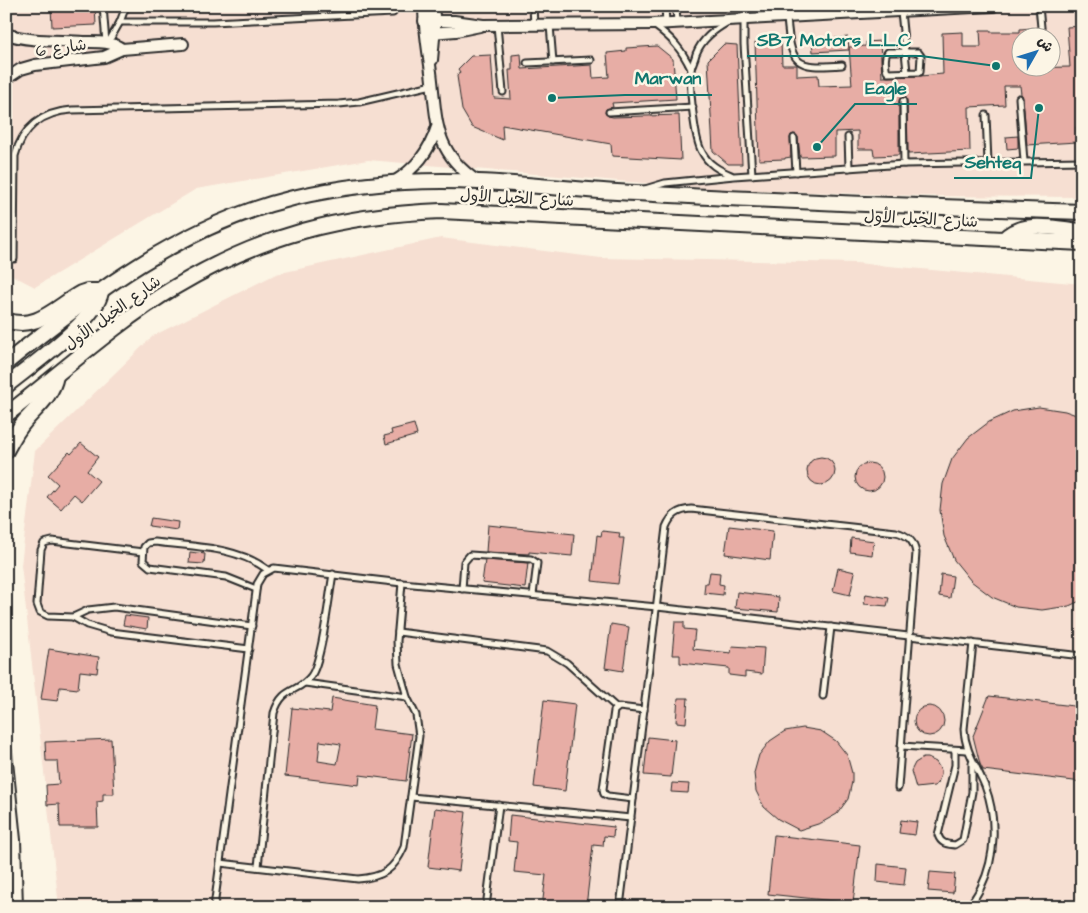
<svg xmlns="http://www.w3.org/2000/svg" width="1088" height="913" font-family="'Architects Daughter','Playpen Sans Arabic',sans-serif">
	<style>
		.built { fill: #f6dfd2; fill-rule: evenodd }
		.building { fill: #e7ada5; stroke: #2b2b2b; fill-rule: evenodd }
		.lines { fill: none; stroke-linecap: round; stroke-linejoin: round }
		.lane-casing { stroke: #2b2b2b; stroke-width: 9 }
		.street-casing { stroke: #2b2b2b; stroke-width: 14 }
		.secondary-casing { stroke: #2b2b2b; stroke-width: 18 }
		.lane { stroke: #fcf5e5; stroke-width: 5 }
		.street { stroke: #fcf5e5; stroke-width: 10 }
		.secondary { stroke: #fcf5e5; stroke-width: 14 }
		.labels { text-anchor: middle; stroke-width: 5; stroke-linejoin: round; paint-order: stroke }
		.street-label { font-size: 16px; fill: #2b2b2b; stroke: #fcf5e5 }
		.leader { fill: none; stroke: #0f766e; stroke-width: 2 }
		.callout-dot { fill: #0f766e; stroke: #fcf5e5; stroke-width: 2 }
		.callout-label { font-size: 18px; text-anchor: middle; font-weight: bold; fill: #0f766e; stroke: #fcf5e5; stroke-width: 5; stroke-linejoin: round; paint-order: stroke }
	</style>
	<rect width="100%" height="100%" fill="#fcf5e5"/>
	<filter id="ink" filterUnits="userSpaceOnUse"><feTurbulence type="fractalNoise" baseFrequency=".02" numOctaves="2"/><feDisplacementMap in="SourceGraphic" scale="10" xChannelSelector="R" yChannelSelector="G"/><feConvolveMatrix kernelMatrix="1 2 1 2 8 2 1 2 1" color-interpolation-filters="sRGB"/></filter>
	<g filter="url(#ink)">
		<g class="built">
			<path d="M 6,6 L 1082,6 L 1082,197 L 924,196 L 702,188 L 368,160 L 196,189 L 35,287 L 6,272 ZM 1020,38 L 1050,38 L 1050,68 L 1020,68 Z"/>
			<polygon points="441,238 601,258 856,263 1082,284 1082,907 59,907 21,565 35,451 153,336 276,274"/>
		</g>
		<g class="building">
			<polygon points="51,6 95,6 96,25 52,27"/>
			<polygon points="1082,26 1082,126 1076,127 1077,142 1027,145 1023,98 1021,94 1020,86 1004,86 1005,105 969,107 970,151 908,154 907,101 906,97 902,97 899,101 899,155 874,156 873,149 858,149 858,131 835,132 835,156 800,157 798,137 794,134 791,135 790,138 791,157 785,158 785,159 759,160 755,42 781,42 782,65 797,65 797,76 818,75 819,86 852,85 849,47 866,46 866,42 880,41 882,77 920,76 943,74 942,33 963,32 963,47 981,47 980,30 990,30 990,32 1020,32 1020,29 1034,28 1034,38 1020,38 1020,68 1070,67 1067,27"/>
			<polygon points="848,37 849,50 813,52 812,40"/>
			<polygon points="724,44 737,45 742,164 728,164 713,151 708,60"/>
			<polygon points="657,46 673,59 676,99 612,103 613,107 606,109 605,113 608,116 613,117 679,115 681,160 612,156 611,144 502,125 503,140 472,127 462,110 457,76 460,72 458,69 471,56 491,55 494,98 511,99 509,70 512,70 512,55 521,54 522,69 592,65 593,78 609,77 607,53 626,51 626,48"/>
			<polygon points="1018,136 1018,148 1007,149 1006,137"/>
			<polygon points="1039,407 1065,411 1082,417 1082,600 1069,606 1042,610 1016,607 992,597 971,581 954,560 944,536 940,510 943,484 952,459 968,438 989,422 1013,411"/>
			<polygon points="414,424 417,435 386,444 384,436 392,434 391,430"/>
			<polygon points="81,443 98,457 87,471 99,481 82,501 74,494 61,509 47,497 58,484 48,475 69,452 71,454"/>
			<circle cx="821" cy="471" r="14"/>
			<circle cx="869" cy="477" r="14"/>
			<polygon points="151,518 178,522 177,530 149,526"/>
			<polygon points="488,525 574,534 572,556 529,552 529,554 486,552"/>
			<polygon points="729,526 773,531 770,560 725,554"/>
			<polygon points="602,531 620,533 619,538 624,538 618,584 592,581 597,535 601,536"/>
			<polygon points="851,538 874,541 872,555 850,552"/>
			<polygon points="190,552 205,554 204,564 189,563"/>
			<polygon points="485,560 528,563 525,588 482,583"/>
			<polygon points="838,568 855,572 850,595 833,591"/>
			<polygon points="710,572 720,573 719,584 724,585 723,595 704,593 705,583 708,583"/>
			<polygon points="941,574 953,576 950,598 939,596"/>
			<polygon points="737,592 779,597 778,612 735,608"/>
			<polygon points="866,594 889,598 887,606 864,604"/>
			<polygon points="125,615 148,618 147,629 123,625"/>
			<polygon points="675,622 684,622 684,629 695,630 693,649 731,653 732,646 764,648 762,674 745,672 745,677 729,675 729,668 680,663 680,655 672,655"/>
			<polygon points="611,624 629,627 623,671 605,668"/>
			<polygon points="49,649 99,657 97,673 80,671 78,689 60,687 58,701 41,699"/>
			<polygon points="989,696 1082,707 1082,782 983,770 980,764 973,736"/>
			<path d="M 332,698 L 375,705 L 372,729 L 412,734 L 406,781 L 360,775 L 359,785 L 285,776 L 292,708 L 330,712 ZM 320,741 L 341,744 L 337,764 L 318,761 Z"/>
			<polygon points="678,698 688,698 686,723 676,722"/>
			<polygon points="544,700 575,704 565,791 534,787"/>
			<circle cx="929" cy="721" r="15"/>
			<polygon points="803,728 821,731 836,741 847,755 852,773 852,782 848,799 837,814 821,823 799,830 778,819 764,807 756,791 754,773 759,755 770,741 785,731"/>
			<polygon points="648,737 675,740 671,777 644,775"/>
			<polygon points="111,739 114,794 103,794 103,801 97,802 98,827 60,827 59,804 47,805 46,785 59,784 57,761 46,761 45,742"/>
			<polygon points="923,758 928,758 936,762 941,770 941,774 938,783 934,786 916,788 911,771 915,763"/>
			<polygon points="672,783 689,784 688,793 671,792"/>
			<polygon points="435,808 466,812 459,871 428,867"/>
			<polygon points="510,815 614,827 613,837 604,836 603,846 593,845 586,907 542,907 546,875 514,872 517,842 508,841"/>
			<polygon points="901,820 917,822 915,835 899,833"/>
			<polygon points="774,835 860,845 853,903 768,894"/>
			<polygon points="878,864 906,867 904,885 877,882"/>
			<polygon points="930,872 955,874 953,893 928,891"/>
		</g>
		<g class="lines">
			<g class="lane-casing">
				<g id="lane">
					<polyline points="103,6 106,43"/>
					<polyline points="533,6 534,25"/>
					<polyline points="665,6 666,23"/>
					<polyline points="676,6 677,23"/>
					<polyline points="744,6 744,44 752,175"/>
					<polyline points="1039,6 1042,38"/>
					<polyline points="901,11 907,72"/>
					<path d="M 787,18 C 791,64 794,69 842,65"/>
					<polyline points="120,22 213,22 393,13"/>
					<path d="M 728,22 C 714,30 702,39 696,54 C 695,59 692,64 691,69 C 689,84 694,139 702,152 C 708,164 719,170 731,175"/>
					<polyline points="497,25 503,92"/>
					<polyline points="550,25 553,62"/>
					<path d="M 655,26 C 672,38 682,50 691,69"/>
					<polyline points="108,43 120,22 126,6"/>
					<path d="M 888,52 L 918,52 L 921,56 L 920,72 L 888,73 C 885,68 884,56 888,52 Z"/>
					<polyline points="527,63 591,60"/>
					<polyline points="1019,98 1024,161"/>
					<polyline points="903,101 904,164"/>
					<polyline points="609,112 693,107"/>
					<polyline points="986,115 988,162"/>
					<polyline points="848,137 849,168"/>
					<polyline points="794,138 796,172"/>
					<polyline points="645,189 665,183 734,176 904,164 1082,161"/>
					<path d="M 14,259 L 15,156 C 22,128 42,112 72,110 L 339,104 L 359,102 L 432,85"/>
					<polyline points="143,552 52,541 44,543 41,550 37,604 40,612 48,616 73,617 87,625 111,632 249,649"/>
					<path d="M 256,589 L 226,577 L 150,567 L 143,561 L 144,547 L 148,543 L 155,542 C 193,547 236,546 268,570"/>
					<polyline points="462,589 464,562 470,555 531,559 537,563 533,595"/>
					<polyline points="73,617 88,610 114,607 252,626"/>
					<polyline points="398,632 547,651 567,663 617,708"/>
					<polyline points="305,683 407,697"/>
					<polyline points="823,696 831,627"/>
					<polyline points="901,746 967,750"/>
					<path d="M 955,750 L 955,765 L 938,835 C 941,844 947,844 955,845 L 963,840 L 972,792 L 972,763"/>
					<polyline points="411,797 631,818"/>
					<polyline points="633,799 608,796 604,794 603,789 614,711 619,707 644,710"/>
					<path d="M 220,863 L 358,879 C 383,877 394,870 404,847 L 419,736 L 416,715 L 407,697 L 398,664 L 397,641 L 402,583"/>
					<path d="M 258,867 L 274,713 C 283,685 298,694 311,676 C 322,661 329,596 333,574"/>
					<polyline points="214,907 257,584 263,574 274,568 402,583 657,607 1082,656"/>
					<polyline points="486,907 499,805"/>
					<path d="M 620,907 L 666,527 C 671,515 678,510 691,509 L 896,532 C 908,535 914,541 916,553 L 898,788"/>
					<path d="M 969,907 C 973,900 978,894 981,887 C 996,857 997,817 985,786 C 977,766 965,751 964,729 L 973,643"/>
				</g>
			</g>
			<g class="street-casing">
				<g id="street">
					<path d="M 424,6 C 424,29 428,50 431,72 C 437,120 433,151 477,181"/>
					<polyline points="424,21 454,21 483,25 653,24 993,6"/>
					<polyline points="430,33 456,31 480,26"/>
					<path d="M 6,34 C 31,42 59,40 84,42 C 98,42 111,41 122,49"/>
					<polyline points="432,60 435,27 433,6"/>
					<polyline points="6,79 21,69 35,65 104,57 122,49 183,44"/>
					<path d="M 394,182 C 416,168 429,152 437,127"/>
					<polyline points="6,752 15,840 17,907"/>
				</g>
			</g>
			<g class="secondary-casing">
				<g id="secondary">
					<path d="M 1004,239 C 1023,219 1057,229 1082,231"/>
					<path d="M 6,320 C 36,332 57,306 81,293 L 87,291 L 100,291"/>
					<path d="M 6,363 C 91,294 184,224 293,198 C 353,184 417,179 478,182 C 531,184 583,191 636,193 C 784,202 933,207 1082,212"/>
					<path d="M 6,386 C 30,366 96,321 101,292"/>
					<path d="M 6,415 C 62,372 115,323 175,287 C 262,235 341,215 441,211 L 1082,243"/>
					<path d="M 6,451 C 12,440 17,430 25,421 C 38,406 52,396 56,376"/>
				</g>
			</g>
			<use href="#lane" class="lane"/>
			<use href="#street" class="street"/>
			<use href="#secondary" class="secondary"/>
		</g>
	</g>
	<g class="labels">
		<g class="street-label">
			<text transform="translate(61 47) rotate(-8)" y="6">شارع 6</text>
			<text transform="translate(517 197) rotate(3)" y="6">شارع الخيل الأول</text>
			<text transform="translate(921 218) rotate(3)" y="6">شارع الخيل الأول</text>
			<text transform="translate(112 312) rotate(-36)" y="6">شارع الخيل الأول</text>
		</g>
	</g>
	<path class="leader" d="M996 66L921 56H747M552 98L625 95H712M817 147L855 104H917M1039 108L1031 178H954"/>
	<g class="callout-dot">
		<circle cx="996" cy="66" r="5"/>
		<circle cx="552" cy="98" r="5"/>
		<circle cx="817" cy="147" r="5"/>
		<circle cx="1039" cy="108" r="5"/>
	</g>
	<g class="callout-label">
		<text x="834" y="46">SB7 Motors L.L.C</text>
		<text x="668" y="84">Marwan</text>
		<text x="886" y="94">Eagle</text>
		<text x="993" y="168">Sehteq</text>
	</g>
	<rect width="1088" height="913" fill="none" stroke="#fcf5e5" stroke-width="25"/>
	<rect x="12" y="12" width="1063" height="888" fill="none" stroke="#2b2b2b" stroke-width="2" filter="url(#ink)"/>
	<g transform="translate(1036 52) rotate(51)"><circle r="24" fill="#fcf5e5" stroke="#a8a49b"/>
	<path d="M0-4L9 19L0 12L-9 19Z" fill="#1f6fb2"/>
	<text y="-8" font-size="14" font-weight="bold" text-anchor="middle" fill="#2b2b2b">ش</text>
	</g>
</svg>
